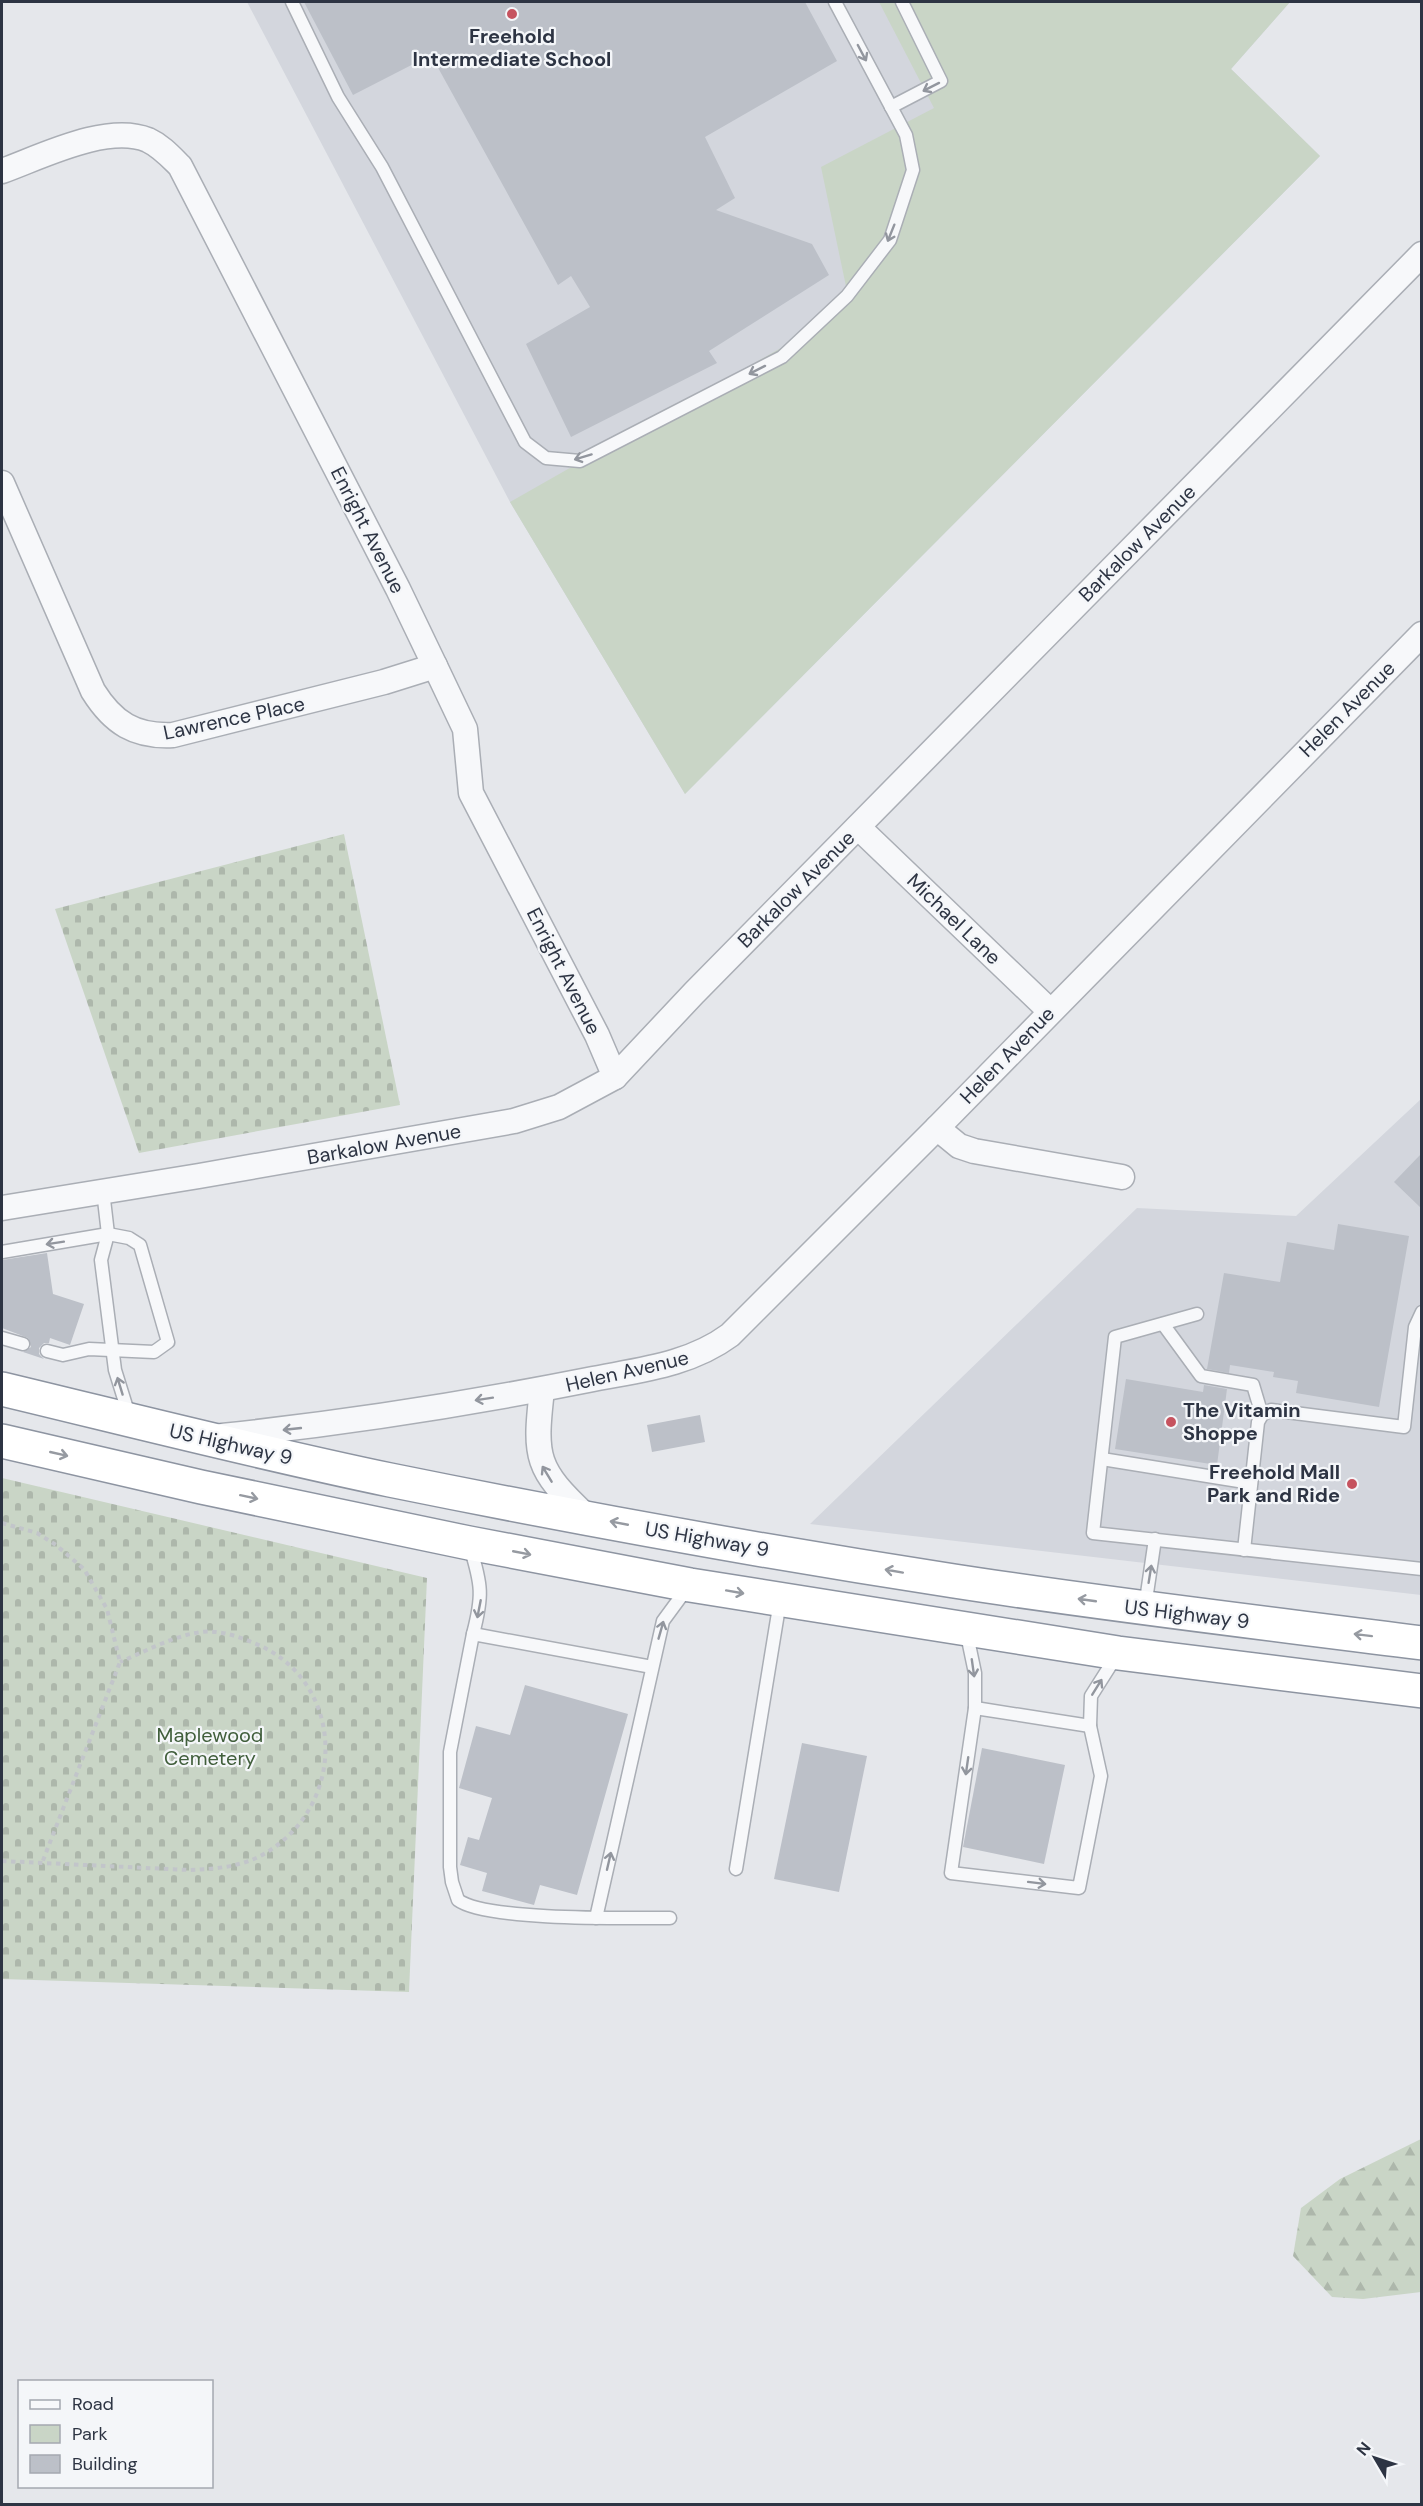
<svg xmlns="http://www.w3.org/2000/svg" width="1423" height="2506" font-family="'DM Sans',sans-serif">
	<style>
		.built { fill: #d3d6dd }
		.green { fill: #c9d5c6 }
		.forest { fill: url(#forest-firs) }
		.cemetery { fill: url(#cemetery-stones) }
		.building { fill: #bcc0c8 }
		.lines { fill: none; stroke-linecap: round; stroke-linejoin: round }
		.lane-casing { stroke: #aaaeb5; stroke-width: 15 }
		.street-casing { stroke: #aaaeb5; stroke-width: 27 }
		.highway-casing { stroke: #8d94a1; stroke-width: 36 }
		.path { stroke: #c2c5ca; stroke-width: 4; stroke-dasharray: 4.5 4.5; stroke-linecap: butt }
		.lane { stroke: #f7f8fa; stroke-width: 12 }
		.street { stroke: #f7f8fa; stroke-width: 24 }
		.highway { stroke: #fff; stroke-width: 33 }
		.oneway { stroke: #92969e }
		.oneway2 { stroke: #969aa1 }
		.poi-dot { fill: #c6535f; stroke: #f4f6f9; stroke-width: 2 }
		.labels { text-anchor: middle; stroke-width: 4.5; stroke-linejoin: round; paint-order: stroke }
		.poi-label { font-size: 20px; font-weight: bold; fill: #2d3443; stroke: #f4f6f9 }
		.street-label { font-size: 20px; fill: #2d3443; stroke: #f4f6f9 }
		.park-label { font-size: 20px; fill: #405e3b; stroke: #f4f6f9 }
	</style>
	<defs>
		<pattern id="forest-firs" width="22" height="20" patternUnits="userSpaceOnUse" patternTransform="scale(1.5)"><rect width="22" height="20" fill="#c9d5c6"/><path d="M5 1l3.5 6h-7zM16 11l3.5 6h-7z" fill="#adb7ab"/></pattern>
		<pattern id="cemetery-stones" width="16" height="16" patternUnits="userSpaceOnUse" patternTransform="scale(1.5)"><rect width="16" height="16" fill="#c9d5c6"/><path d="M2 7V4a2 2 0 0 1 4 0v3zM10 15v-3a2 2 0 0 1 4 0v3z" fill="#adb7ab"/></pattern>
	</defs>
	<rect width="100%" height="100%" fill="#e5e7eb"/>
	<g class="built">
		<polygon points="247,2 1290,2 1231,69 1320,156 685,794 510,502"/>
		<polygon points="1421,1099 1421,1595 810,1524 1137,1208 1296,1216"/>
	</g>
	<polygon class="green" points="879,2 1290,2 1231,69 1320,156 685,794 510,502 823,324 848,296 821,167 934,108"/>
	<polygon class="forest" points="1421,2139 1421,2292 1363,2299 1332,2297 1293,2256 1301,2208 1340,2179"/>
	<g class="cemetery">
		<polygon points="344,834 400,1105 139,1153 55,909"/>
		<polygon points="2,1478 427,1578 409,1992 2,1979"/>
	</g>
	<g class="building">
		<polygon points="304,2 805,2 837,61 705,137 735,198 716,210 812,244 829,275 709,351 717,363 571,437 526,344 590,307 571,276 558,285 431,55 353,95"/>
		<polygon points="1422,1153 1422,1209 1394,1182"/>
		<polygon points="1338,1224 1409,1236 1379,1407 1296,1393 1298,1381 1273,1377 1274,1372 1230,1365 1229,1373 1207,1369 1224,1273 1280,1282 1287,1242 1334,1250"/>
		<polygon points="47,1253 53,1294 84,1304 70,1345 50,1338 49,1343 44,1343 39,1348 39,1354 44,1359 23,1352 31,1347 28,1338 2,1328 2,1260"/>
		<polygon points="1126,1379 1203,1392 1204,1385 1227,1389 1217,1465 1115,1449"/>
		<polygon points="700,1415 705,1442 652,1452 647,1425"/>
		<polygon points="525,1685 628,1714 577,1895 540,1885 534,1905 482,1891 487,1873 460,1865 468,1837 479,1840 492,1798 459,1788 476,1726 510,1735"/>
		<polygon points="802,1743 867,1756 839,1892 774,1879"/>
		<polygon points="982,1748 1065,1765 1044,1864 963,1847"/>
	</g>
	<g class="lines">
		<g class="lane-casing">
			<g id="lane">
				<polyline points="292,2 338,97 382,167 525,442 546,458 580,461 782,357 847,296 890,240 913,170 906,135 835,2"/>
				<polyline points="891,107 941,81 902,2"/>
				<polyline points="103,1191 108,1234 101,1260 115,1370 129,1415"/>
				<polyline points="2,1252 108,1234 129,1238 140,1245 168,1342 154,1352 89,1349 63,1355 47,1351"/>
				<polyline points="1197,1314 1115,1337 1093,1533 1422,1569"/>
				<polyline points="1163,1324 1201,1376 1253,1385 1262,1415"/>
				<polyline points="2,1338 23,1344"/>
				<polyline points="1102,1459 1251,1483"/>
				<path d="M 470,1547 C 482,1585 483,1596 473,1634"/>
				<polyline points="1244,1550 1258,1422 1262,1415 1271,1410 1404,1427 1415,1327 1422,1312"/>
				<polyline points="1145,1607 1155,1539"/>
				<polyline points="966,1630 975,1673 975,1708 951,1873 1079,1888 1101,1776 1090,1726 1091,1696 1117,1655"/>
				<path d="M 652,1667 L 473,1634 L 450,1752 L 450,1867 L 452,1882 L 458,1900 C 486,1921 629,1918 670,1918"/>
				<polyline points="975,1708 1090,1726"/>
				<polyline points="736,1869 780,1601"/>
				<polyline points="596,1918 663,1621 688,1587"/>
			</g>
		</g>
		<g class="street-casing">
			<g id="street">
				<path d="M 2,171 C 41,157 107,123 148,140 C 161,146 170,156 180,166 L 398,589 L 435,666 L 465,729 L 471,793 L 597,1035 L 615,1077"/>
				<path d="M 2,483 L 93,691 C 113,723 135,737 173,735 L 384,682 L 435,666"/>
				<polyline points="858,827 1050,1011"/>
				<polyline points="937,1128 959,1146 974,1151 1122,1177"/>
				<polyline points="2,1208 199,1176 514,1121 559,1107 615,1077 694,993 1422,254"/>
				<path d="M 542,1390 C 534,1458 536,1469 586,1516"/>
				<path d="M 222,1436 C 344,1423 467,1404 588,1380 C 637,1370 688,1366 730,1335 L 937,1128 L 1422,634"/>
			</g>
		</g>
		<g class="highway-casing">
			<g id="highway">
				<path d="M 2,1389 C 131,1420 260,1453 390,1480 C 577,1518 765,1552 954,1581 C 1109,1605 1266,1623 1422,1643"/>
				<polyline points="2,1441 201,1487 469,1543 690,1585 1118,1653 1422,1691"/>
			</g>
		</g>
		<g class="path">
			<polyline points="2,1523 37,1533 56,1545 84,1569 107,1609 120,1662 42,1863"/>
			<path d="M 2,1861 L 189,1870 C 215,1869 241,1867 264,1854 C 349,1805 346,1680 254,1643 C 237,1636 220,1630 201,1632 C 173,1636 146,1651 120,1662"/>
		</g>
		<use href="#lane" class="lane"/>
		<use href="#street" class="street"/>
		<use href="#highway" class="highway"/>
	</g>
	<defs><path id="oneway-shaft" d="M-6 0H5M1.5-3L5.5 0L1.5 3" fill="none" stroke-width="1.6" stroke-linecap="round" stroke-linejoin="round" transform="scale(1.5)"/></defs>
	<g class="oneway">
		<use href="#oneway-shaft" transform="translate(862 53) rotate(62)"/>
		<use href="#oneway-shaft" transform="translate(931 87) rotate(153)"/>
		<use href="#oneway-shaft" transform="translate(891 233) rotate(112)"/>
		<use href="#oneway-shaft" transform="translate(757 370) rotate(153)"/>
		<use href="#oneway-shaft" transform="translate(583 457) rotate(163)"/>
		<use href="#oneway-shaft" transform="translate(55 1243) rotate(171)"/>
		<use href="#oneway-shaft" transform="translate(120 1386) rotate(-107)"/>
		<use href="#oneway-shaft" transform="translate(484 1399) rotate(171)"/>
		<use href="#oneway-shaft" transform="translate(292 1429) rotate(174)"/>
		<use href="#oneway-shaft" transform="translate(547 1474) rotate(-121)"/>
		<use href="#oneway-shaft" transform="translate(1150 1574) rotate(-81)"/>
		<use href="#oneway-shaft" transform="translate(479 1609) rotate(101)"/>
		<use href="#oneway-shaft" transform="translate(661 1630) rotate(-74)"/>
		<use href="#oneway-shaft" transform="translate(973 1668) rotate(82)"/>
		<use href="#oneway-shaft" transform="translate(1097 1687) rotate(-58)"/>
		<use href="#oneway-shaft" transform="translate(967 1766) rotate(98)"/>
		<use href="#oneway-shaft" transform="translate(609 1861) rotate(-77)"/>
		<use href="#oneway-shaft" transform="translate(1037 1883) rotate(7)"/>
	</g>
	<g class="oneway2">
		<use href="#oneway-shaft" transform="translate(59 1454) rotate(13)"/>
		<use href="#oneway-shaft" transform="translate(249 1497) rotate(12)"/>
		<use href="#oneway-shaft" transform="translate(619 1523) rotate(-169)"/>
		<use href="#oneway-shaft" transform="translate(522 1553) rotate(11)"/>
		<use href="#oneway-shaft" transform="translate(894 1571) rotate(-170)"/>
		<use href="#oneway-shaft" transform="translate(735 1592) rotate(10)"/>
		<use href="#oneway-shaft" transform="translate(1087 1600) rotate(-172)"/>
		<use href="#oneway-shaft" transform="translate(1363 1635) rotate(-173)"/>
	</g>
	<g class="poi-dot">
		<circle cx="512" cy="14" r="6"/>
		<circle cx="1171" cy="1422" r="6"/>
		<circle cx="1352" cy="1484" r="6"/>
	</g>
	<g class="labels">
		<g class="poi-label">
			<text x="512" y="43">Freehold<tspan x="512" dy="23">Intermediate School</tspan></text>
			<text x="1183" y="1417" text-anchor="start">The Vitamin<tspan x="1183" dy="23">Shoppe</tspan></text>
			<text x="1340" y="1479" text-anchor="end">Freehold Mall<tspan x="1340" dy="23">Park and Ride</tspan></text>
		</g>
		<g class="street-label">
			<text transform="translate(368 530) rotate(63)" y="7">Enright Avenue</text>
			<text transform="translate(1137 543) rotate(-45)" y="7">Barkalow Avenue</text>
			<text transform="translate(1347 709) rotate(-45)" y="7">Helen Avenue</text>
			<text transform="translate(234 718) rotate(-12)" y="7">Lawrence Place</text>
			<text transform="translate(796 889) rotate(-45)" y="7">Barkalow Avenue</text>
			<text transform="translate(954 919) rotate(44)" y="7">Michael Lane</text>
			<text transform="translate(564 971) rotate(63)" y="7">Enright Avenue</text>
			<text transform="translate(1007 1055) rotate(-46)" y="7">Helen Avenue</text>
			<text transform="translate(384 1144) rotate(-10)" y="7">Barkalow Avenue</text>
			<text transform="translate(627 1371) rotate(-13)" y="7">Helen Avenue</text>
			<text transform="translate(231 1444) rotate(13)" y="7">US Highway 9</text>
			<text transform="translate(707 1539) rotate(10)" y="7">US Highway 9</text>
			<text transform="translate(1187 1614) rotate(7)" y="7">US Highway 9</text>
		</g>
		<g class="park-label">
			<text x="210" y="1742">Maplewood<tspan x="210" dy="23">Cemetery</tspan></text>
		</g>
	</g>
	<rect width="1423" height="2506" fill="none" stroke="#2d3443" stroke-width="6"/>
	<rect x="18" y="2380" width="195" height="108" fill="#f4f6f9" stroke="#a4a8b0" stroke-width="1.5"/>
	<rect x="30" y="2400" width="30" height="9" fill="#f7f8fa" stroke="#a4a8b0" stroke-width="1.5"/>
	<text x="72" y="2410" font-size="18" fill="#2d3443">Road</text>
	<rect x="30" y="2425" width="30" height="18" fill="#c9d5c6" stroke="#a4a8b0" stroke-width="1.5"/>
	<text x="72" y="2440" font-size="18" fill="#2d3443">Park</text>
	<rect x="30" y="2455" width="30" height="18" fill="#bcc0c8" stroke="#a4a8b0" stroke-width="1.5"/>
	<text x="72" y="2470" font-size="18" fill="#2d3443">Building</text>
	<g transform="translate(1375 2458) rotate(309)" stroke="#f4f6f9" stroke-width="4.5" paint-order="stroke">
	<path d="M0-4.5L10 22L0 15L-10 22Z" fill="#2d3443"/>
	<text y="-9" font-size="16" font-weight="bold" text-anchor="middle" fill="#2d3443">N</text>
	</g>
</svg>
